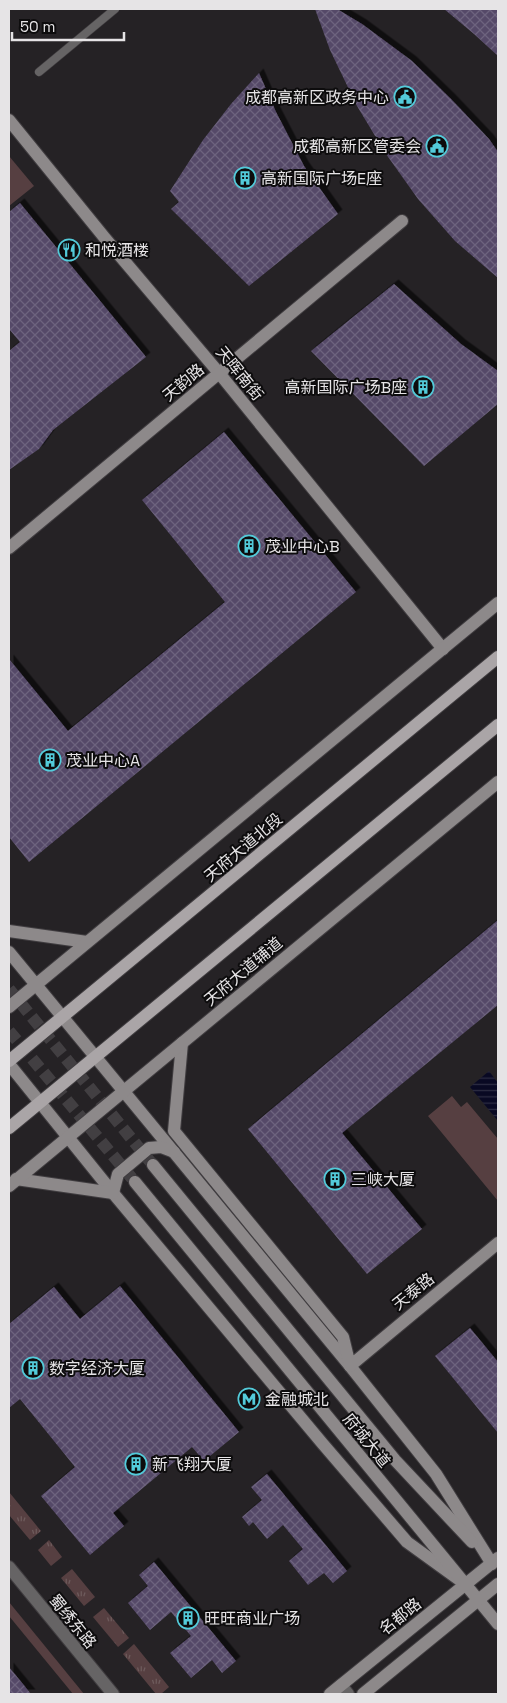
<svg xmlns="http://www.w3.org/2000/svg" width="507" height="1703" font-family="'Space Grotesk','Noto Sans SC',sans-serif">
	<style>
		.grass { fill: url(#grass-tufts) }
		.garden { fill: #563f41 }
		.water { fill: url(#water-rules) }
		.building { fill: url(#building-cross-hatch); filter: url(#shadow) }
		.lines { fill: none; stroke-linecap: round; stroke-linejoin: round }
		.secondary-tunnel { stroke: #423f42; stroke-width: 12; stroke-dasharray: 12 6; stroke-linecap: butt }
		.lane-casing { stroke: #403d40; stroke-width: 9 }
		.street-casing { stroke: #403d40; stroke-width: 14 }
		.secondary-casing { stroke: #403d40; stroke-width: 14 }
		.primary-casing { stroke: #403d40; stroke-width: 14 }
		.lane { stroke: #666465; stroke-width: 8 }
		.street { stroke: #666465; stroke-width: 12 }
		.secondary { stroke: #8d898a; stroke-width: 12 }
		.primary { stroke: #aaa5a7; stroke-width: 12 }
		.labels { text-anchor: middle; stroke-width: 4; stroke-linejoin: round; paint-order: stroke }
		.poi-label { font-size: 16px; fill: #e6e4e6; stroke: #0d0c0d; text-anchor: start }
		.street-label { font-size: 16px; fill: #e6e4e6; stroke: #0d0c0d }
	</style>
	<defs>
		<pattern id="grass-tufts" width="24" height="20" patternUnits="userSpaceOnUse" patternTransform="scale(1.25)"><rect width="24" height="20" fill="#563f41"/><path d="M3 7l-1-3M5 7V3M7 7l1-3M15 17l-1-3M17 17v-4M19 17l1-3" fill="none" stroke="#6e5b5c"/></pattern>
		<pattern id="water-rules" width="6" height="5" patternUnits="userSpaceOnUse" patternTransform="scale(1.25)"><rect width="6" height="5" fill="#090923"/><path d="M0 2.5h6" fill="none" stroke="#2d2d43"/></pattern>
		<pattern id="building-cross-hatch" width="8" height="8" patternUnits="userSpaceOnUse" patternTransform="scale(1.25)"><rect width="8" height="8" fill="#554968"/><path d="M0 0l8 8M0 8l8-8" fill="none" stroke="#6d637e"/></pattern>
		<filter id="shadow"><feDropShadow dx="4.5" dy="-4.5" stdDeviation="0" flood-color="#0009"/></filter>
	</defs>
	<rect width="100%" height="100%" fill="#252225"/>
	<g class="grass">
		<polygon points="9,1492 41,1531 30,1540 9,1515"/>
		<polygon points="49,1540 62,1557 51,1566 38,1550"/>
		<polygon points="72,1569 95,1597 84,1606 61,1578"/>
		<polygon points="104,1608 129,1638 118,1647 93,1617"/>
		<polygon points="134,1644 169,1687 161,1694 156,1694 123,1654"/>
	</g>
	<g class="garden">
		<polygon points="9,156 34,186 9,206"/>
		<polygon points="452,1096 461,1107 467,1102 498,1139 498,1201 428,1116"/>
		<polygon points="9,1602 84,1694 73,1694 9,1616"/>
	</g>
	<polygon class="water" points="489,1071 498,1083 498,1121 470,1087"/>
	<g class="building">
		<polygon points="315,9 337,9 362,24 412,61 451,99 489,139 498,152 498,278 455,241 418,199 386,154 357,106 330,50"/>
		<polygon points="444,9 498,9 498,56 474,34"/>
		<polygon points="259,73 276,112 304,166 338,214 249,286 171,209 179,202 170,191 203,140 231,104"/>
		<polygon points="20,203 146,357 53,430 39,449 9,470 9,351 20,342 9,329 9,212"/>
		<polygon points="394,284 461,344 498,371 498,404 424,466 311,351"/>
		<polygon points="224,432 356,592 29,862 9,837 9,659 68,731 225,602 142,500"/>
		<polygon points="498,920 498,1005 342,1133 422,1229 367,1274 248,1129"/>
		<polygon points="120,1286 239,1432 204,1461 192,1447 113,1513 124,1526 90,1555 41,1496 75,1467 20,1399 9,1408 9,1324 54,1287 80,1319"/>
		<polygon points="470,1328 498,1362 498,1433 435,1356"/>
		<polygon points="267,1474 347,1571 333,1583 324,1573 308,1585 289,1561 303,1549 283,1525 267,1539 253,1522 249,1526 242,1517 262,1500 251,1487"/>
		<polygon points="154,1562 236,1661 222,1673 212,1660 191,1678 170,1653 191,1636 171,1612 150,1630 128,1603 148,1586 139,1575"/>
		<polygon points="9,1667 31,1694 9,1694"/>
	</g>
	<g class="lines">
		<g class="secondary-tunnel">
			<polyline points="9,989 153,1165"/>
			<polyline points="9,1031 135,1182"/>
		</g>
		<g class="lane-casing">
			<polyline id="lane" points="39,72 115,9"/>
		</g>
		<g class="street-casing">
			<g id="street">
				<polyline points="9,1567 113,1694"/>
				<polyline points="341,1685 348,1694"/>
			</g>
		</g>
		<g class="secondary-casing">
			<g id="secondary">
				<polyline points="9,120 104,237 219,373 443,649"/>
				<polyline points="9,548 402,221"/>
				<polyline points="9,931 87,942"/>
				<polyline points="9,952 350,1366 436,1474 492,1564"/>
				<polyline points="9,1007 498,603"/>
				<polyline points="182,1043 174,1131 343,1337 350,1366 498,1243"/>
				<polyline points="9,1064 113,1193 322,1443 407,1542 465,1584"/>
				<polyline points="153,1165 395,1460 472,1542"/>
				<polyline points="16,1179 113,1193 118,1174 149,1148 161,1147 174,1152"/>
				<polyline points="135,1182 498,1624"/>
				<polyline points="9,1186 498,782"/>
				<polyline points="330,1694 498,1558"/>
				<polyline points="363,1694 498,1584"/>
			</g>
		</g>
		<g class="primary-casing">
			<g id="primary">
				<polyline points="9,1061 498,657"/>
				<polyline points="9,1128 498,725"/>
			</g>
		</g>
		<use href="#lane" class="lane"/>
		<use href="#street" class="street"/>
		<use href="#secondary" class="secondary"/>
		<use href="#primary" class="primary"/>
	</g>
	<defs>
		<g id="civic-ring" transform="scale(1.125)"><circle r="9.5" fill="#0d0c0d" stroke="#53cbda" stroke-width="1.5"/><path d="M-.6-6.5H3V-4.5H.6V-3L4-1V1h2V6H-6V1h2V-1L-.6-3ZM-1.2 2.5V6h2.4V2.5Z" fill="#53cbda"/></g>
		<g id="building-ring" transform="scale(1.125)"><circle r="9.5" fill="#0d0c0d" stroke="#53cbda" stroke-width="1.5"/><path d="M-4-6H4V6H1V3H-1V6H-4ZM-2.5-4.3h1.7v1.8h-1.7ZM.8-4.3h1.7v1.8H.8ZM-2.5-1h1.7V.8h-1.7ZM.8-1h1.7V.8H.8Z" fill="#53cbda"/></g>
		<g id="restaurant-ring" transform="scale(1.125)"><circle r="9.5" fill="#0d0c0d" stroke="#53cbda" stroke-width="1.5"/><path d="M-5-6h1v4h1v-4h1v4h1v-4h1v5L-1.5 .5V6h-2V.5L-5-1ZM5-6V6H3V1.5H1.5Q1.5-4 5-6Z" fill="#53cbda"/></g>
		<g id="metro-ring" transform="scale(1.125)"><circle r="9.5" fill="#0d0c0d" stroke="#53cbda" stroke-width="1.5"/><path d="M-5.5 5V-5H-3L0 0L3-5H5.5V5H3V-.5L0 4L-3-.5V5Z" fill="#53cbda"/></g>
	</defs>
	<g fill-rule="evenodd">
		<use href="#civic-ring" x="405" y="97"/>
		<use href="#civic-ring" x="437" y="146"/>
		<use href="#building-ring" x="245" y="178"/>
		<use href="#restaurant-ring" x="69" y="250"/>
		<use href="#building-ring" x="423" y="387"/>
		<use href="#building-ring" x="249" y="546"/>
		<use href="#building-ring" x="50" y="760"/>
		<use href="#building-ring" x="335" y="1179"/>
		<use href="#building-ring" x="33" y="1368"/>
		<use href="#metro-ring" x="249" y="1399"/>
		<use href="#building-ring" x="136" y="1464"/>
		<use href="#building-ring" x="188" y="1618"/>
	</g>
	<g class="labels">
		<g class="poi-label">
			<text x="389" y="103" text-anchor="end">成都高新区政务中心</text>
			<text x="421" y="152" text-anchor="end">成都高新区管委会</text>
			<text x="261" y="184">高新国际广场E座</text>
			<text x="85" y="256">和悦酒楼</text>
			<text x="407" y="393" text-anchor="end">高新国际广场B座</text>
			<text x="265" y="552">茂业中心B</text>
			<text x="66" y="766">茂业中心A</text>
			<text x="351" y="1185">三峡大厦</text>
			<text x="49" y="1374">数字经济大厦</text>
			<text x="265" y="1405">金融城北</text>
			<text x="152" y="1470">新飞翔大厦</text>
			<text x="204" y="1624">旺旺商业广场</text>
		</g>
		<g class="street-label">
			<text transform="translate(240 373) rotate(51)" y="6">天晖南街</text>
			<text transform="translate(183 382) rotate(-40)" y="6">天韵路</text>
			<text transform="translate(243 847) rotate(-40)" y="6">天府大道北段</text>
			<text transform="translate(243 971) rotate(-40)" y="6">天府大道辅道</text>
			<text transform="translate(413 1291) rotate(-39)" y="6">天泰路</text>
			<text transform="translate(367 1440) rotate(51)" y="6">府城大道</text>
			<text transform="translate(400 1616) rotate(-39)" y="6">名都路</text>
			<text transform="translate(73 1621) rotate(51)" y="6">蜀绣东路</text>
		</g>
	</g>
	<rect width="507" height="1703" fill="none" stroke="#e6e4e6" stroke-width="20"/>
	<path d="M12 32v8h112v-8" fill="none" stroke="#e6e4e6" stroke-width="2.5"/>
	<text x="20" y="32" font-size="15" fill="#e6e4e6" stroke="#0d0c0d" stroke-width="4" paint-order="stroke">50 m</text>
</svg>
